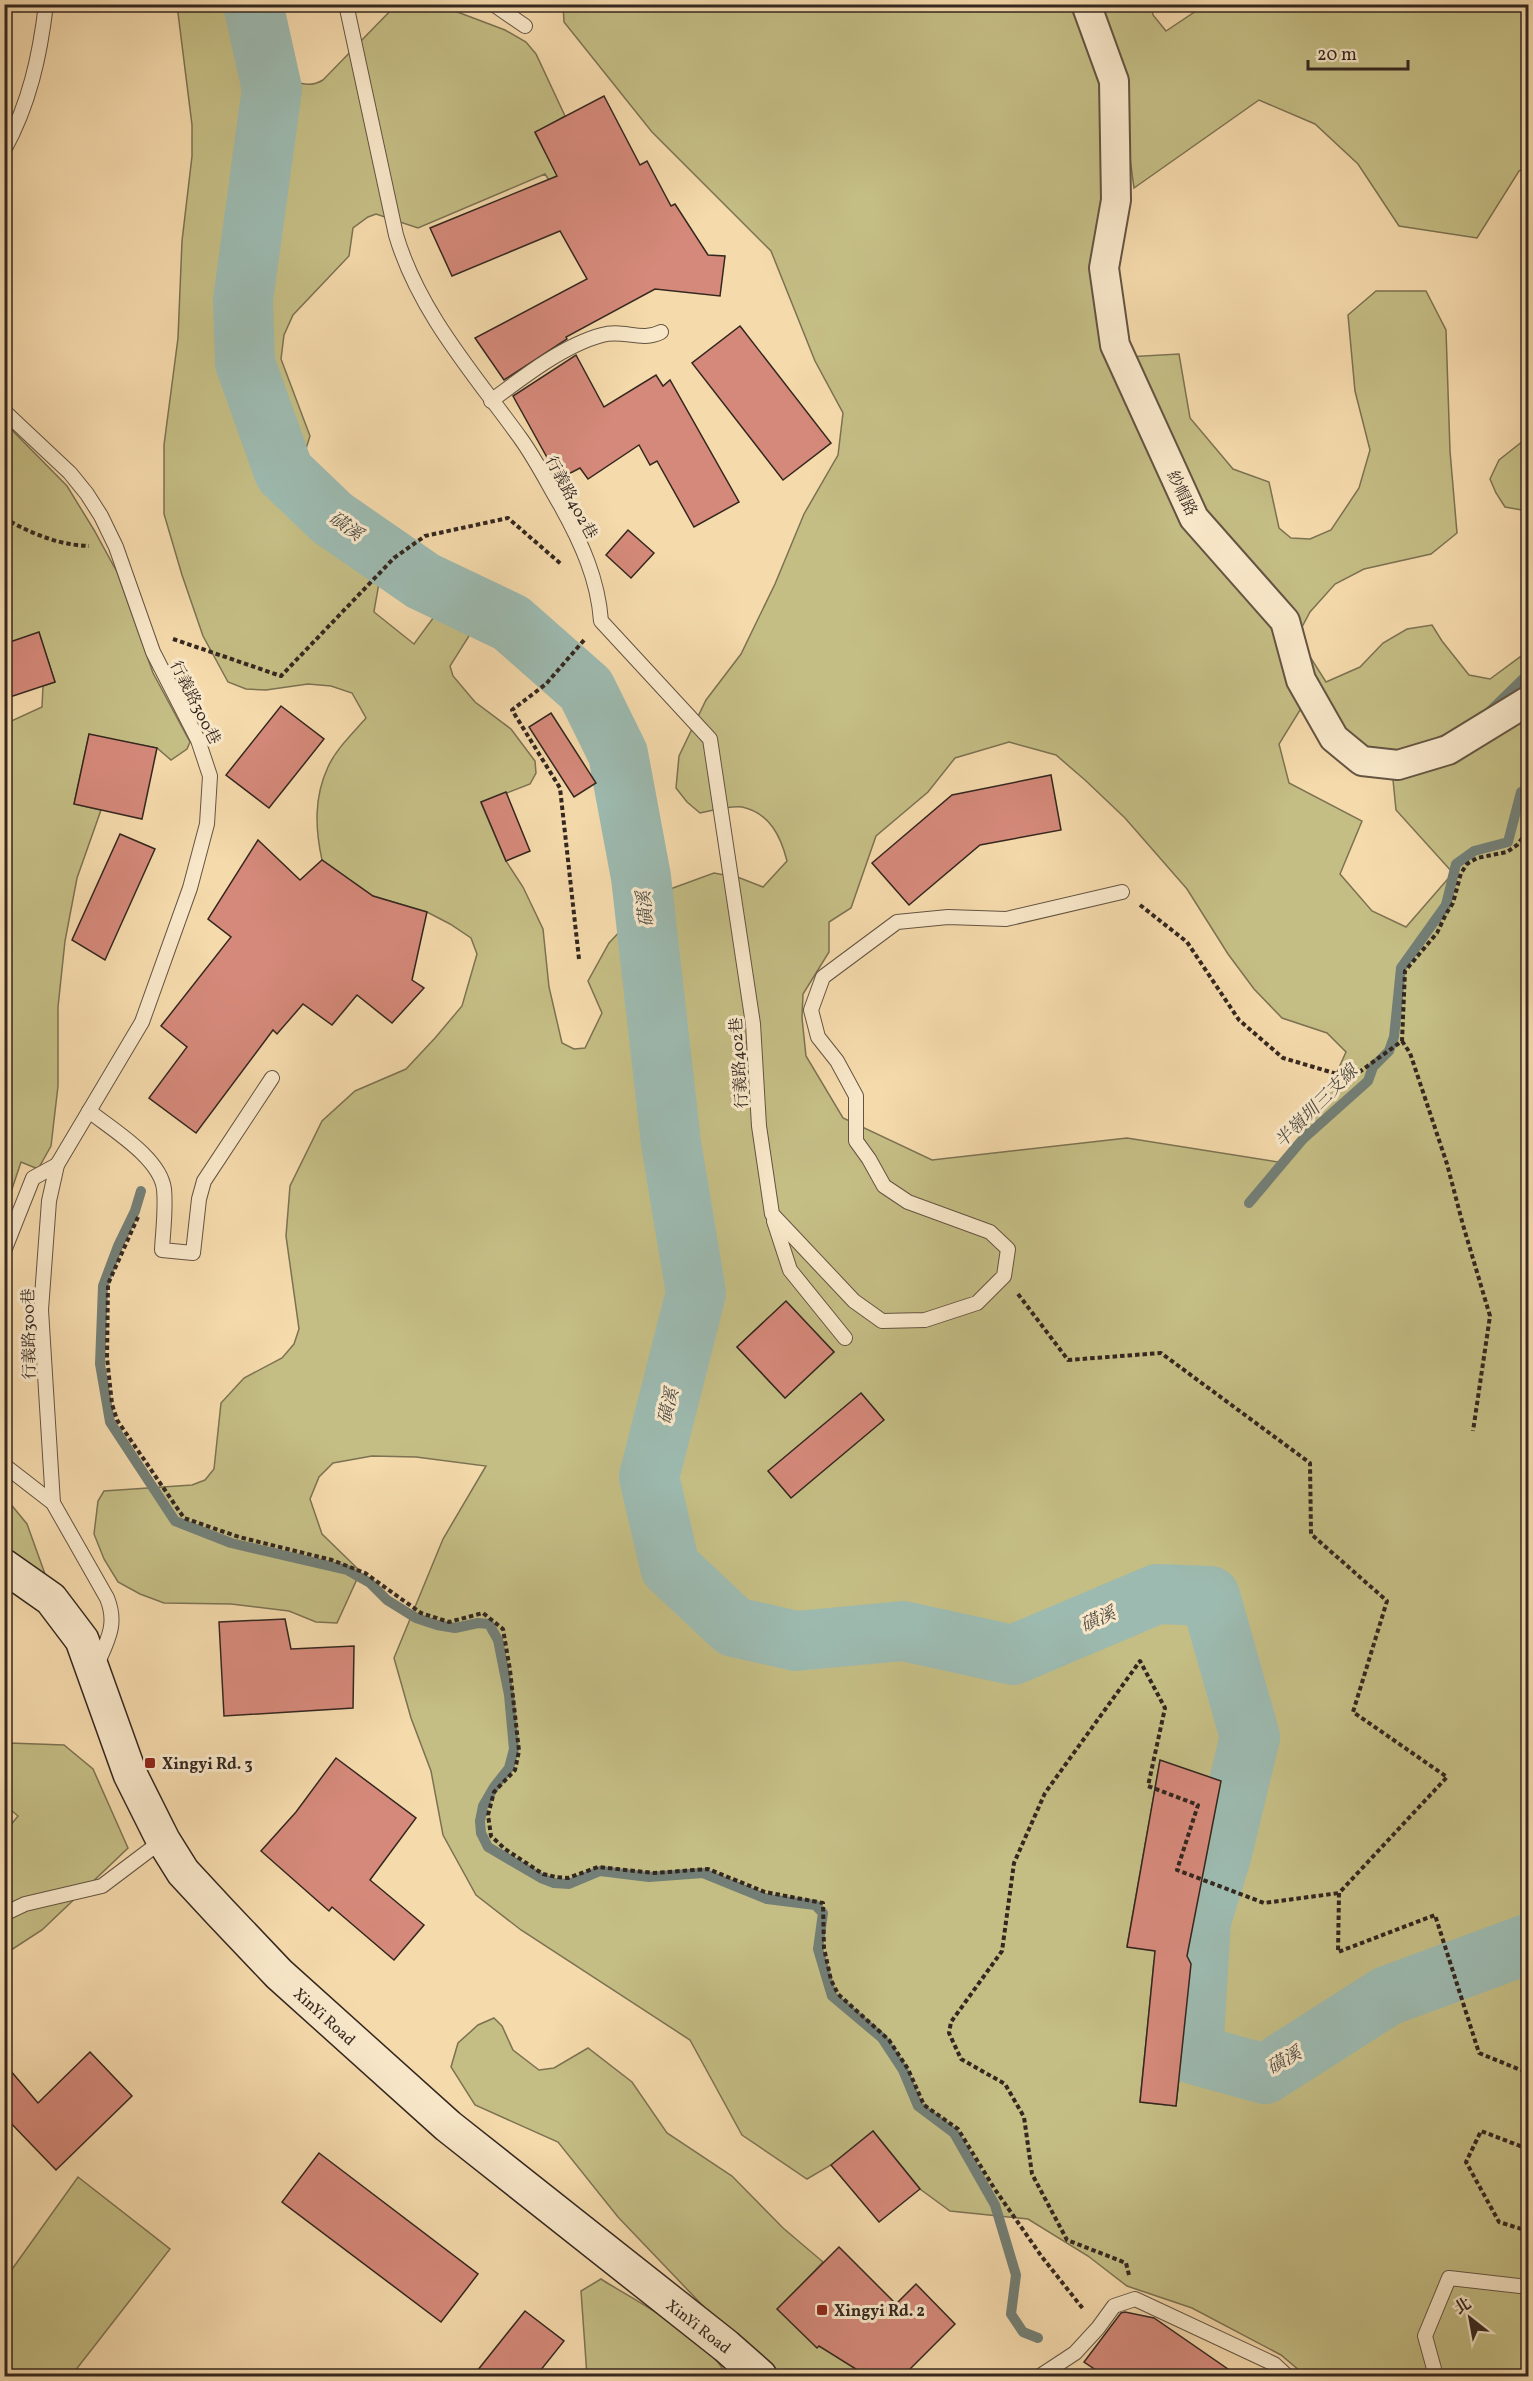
<svg xmlns="http://www.w3.org/2000/svg" width="1533" height="2381" font-family="Vollkorn,'Noto Serif TC',serif">
	<style>
		.green { fill: #c4bd84; stroke: #7c7252; stroke-width: 1.5; fill-rule: evenodd }
		.lines { fill: none; stroke-linecap: round; stroke-linejoin: round }
		.stream { stroke: #737f76; stroke-width: 10 }
		.river { stroke: #9dbab0; stroke-width: 60 }
		.building { fill: #d5897a; stroke: #34271f; stroke-width: 1.5 }
		.lane-casing { stroke: #645442; stroke-width: 16 }
		.street-casing { stroke: #645442; stroke-width: 32 }
		.secondary-casing { stroke: #34271f; stroke-width: 36 }
		.path { stroke: #34271f; stroke-width: 4; stroke-dasharray: 4.5 3; stroke-linecap: butt }
		.lane { stroke: #f8e7c9; stroke-width: 14 }
		.street { stroke: #f8e7c9; stroke-width: 28 }
		.secondary { stroke: #f8e7c9; stroke-width: 33 }
		.poi-dot { fill: #8f2418; stroke: #f8e7c9; stroke-width: 2 }
		.labels { text-anchor: middle; stroke-width: 6; stroke-linejoin: round; paint-order: stroke }
		.street-label { font-size: 16px; fill: #34271f; stroke: #f8e7c9 }
		.poi-label { font-size: 16px; font-weight: bold; fill: #34271f; stroke: #f8e7c9; text-anchor: start }
		.water-label { font-size: 18px; font-style: italic; fill: #4e4c43; stroke: #f8e7c9 }
	</style>
	<rect width="100%" height="100%" fill="#f5daac"/>
	<filter id="stains"><feTurbulence type="fractalNoise" baseFrequency=".00333" numOctaves="4"/><feColorMatrix values="0 0 0 0 .2 0 0 0 0 .09 0 0 0 0 .02 0 0 0 .5 -.17"/></filter>
	<radialGradient id="worn" r=".72"><stop offset=".6" stop-color="#630" stop-opacity="0"/><stop offset="1" stop-color="#630" stop-opacity=".3"/></radialGradient>
	<g class="green">
		<path d="M 177,5 L 261,5 L 286,48 L 293,80 C 304,86 313,86 323,80 L 396,5 L 439,5 L 505,30 L 526,42 L 536,54 L 565,116 L 535,133 L 563,186 L 556,191 L 545,174 L 418,228 L 376,214 L 368,217 L 353,228 L 349,256 L 293,315 L 284,335 L 281,359 L 310,436 L 304,455 L 303,468 C 324,496 377,530 380,565 C 381,580 376,597 374,612 L 414,644 L 451,594 C 466,592 480,594 486,609 L 450,666 L 453,676 L 475,702 L 511,729 L 535,761 L 536,773 L 530,784 L 481,803 L 506,861 L 523,887 L 543,929 L 549,987 L 562,1043 L 574,1049 L 585,1048 L 602,1013 L 588,981 L 609,943 L 639,911 L 673,888 L 714,873 L 740,878 L 763,887 L 787,861 C 781,837 770,813 742,807 C 730,805 712,811 700,813 L 687,802 L 676,788 L 679,756 L 706,700 L 741,654 L 775,584 L 804,514 L 838,455 L 843,413 L 815,361 L 771,251 L 652,132 L 564,22 L 563,5 L 1074,5 L 1101,83 L 1126,357 L 1179,354 L 1190,418 L 1233,469 L 1269,482 L 1279,528 L 1291,538 L 1310,539 L 1331,530 L 1359,488 L 1370,450 L 1355,391 L 1348,315 L 1376,291 L 1426,291 L 1446,330 L 1450,451 L 1457,533 L 1431,554 L 1364,569 L 1335,584 L 1310,612 L 1302,627 L 1307,652 L 1326,682 L 1360,667 L 1383,643 L 1407,629 L 1432,625 L 1442,641 L 1469,675 L 1490,679 L 1528,651 L 1528,686 L 1486,717 L 1401,753 L 1364,749 L 1337,720 L 1320,694 L 1300,710 L 1279,744 L 1289,783 L 1362,821 L 1340,874 L 1372,911 L 1406,927 L 1453,873 L 1396,810 L 1393,780 C 1446,763 1483,750 1528,716 L 1528,2376 L 1306,2376 L 1281,2355 L 1192,2308 L 1127,2286 L 1088,2256 L 1028,2219 L 950,2211 L 920,2189 L 873,2131 L 831,2165 L 807,2179 L 742,2135 L 690,2040 L 521,1930 L 476,1895 L 443,1835 L 431,1771 L 411,1718 L 394,1658 L 443,1539 L 486,1466 L 416,1457 L 372,1456 L 333,1463 L 319,1477 L 310,1499 L 322,1534 L 357,1568 L 357,1579 L 337,1623 L 316,1622 L 289,1611 L 231,1604 L 164,1603 L 140,1594 L 118,1582 L 104,1559 L 94,1534 L 98,1501 L 104,1491 L 192,1485 L 205,1480 L 214,1469 L 221,1403 L 244,1378 L 282,1358 L 294,1344 L 299,1329 L 286,1236 L 290,1186 L 322,1121 L 355,1091 L 406,1069 L 435,1038 L 462,1006 L 477,954 L 471,938 L 450,924 L 427,912 L 373,896 L 322,860 C 315,828 314,797 328,767 C 336,749 353,733 366,718 L 352,693 L 331,686 L 308,684 L 266,690 L 246,689 L 228,682 L 203,636 L 182,575 L 164,514 L 164,445 L 178,338 L 182,241 L 192,156 L 192,125 ZM 1009,742 L 1056,755 L 1085,780 L 1125,818 L 1187,889 L 1228,954 L 1254,989 L 1282,1018 L 1327,1033 L 1346,1052 L 1323,1103 L 1284,1163 L 1127,1138 L 932,1160 L 843,1118 L 806,1056 L 802,1018 L 803,994 L 829,952 L 829,922 L 851,908 L 876,836 L 928,792 L 955,758 ZM 786,1302 L 834,1352 L 785,1398 L 737,1347 ZM 1160,1761 L 1221,1781 L 1187,1956 L 1127,1946 ZM 1187,1956 L 1191,1965 L 1176,2106 L 1140,2102 L 1154,1961 Z"/>
		<polygon points="1097,5 1151,5 1153,15 1166,31 1205,5 1528,5 1528,166 1519,171 1477,238 1399,226 1358,164 1315,124 1259,100 1134,188 1127,136"/>
		<polygon points="5,423 67,486 94,530 117,572 153,673 190,742 187,749 171,760 157,748 89,735 74,804 101,810 77,878 65,941 58,1007 58,1086 51,1146 38,1169 21,1162 5,1210 5,727 9,722 42,707 43,686 55,682 39,633 5,644"/>
		<polygon points="1528,437 1528,511 1505,507 1496,493 1490,479 1499,460"/>
		<polygon points="4,1496 27,1524 45,1574 37,1577 5,1555"/>
		<polygon points="9,1743 64,1745 93,1769 128,1848 42,1930 5,1954 5,1832 18,1816 5,1805 5,1745"/>
		<polygon points="494,2018 502,2026 513,2050 539,2070 554,2068 588,2048 632,2082 667,2133 732,2176 783,2228 823,2262 778,2309 833,2331 842,2360 860,2371 854,2376 779,2376 705,2308 618,2217 558,2142 475,2105 451,2067 458,2043 478,2025"/>
		<polygon points="78,2177 170,2249 71,2376 5,2376 5,2279"/>
		<path d="M 601,2279 C 630,2298 718,2343 725,2376 L 587,2376 L 581,2291 Z"/>
	</g>
	<g class="lines">
		<g class="stream">
			<polyline points="1490,711 1528,674"/>
			<polyline points="141,1191 135,1211 118,1246 103,1286 100,1364 110,1422 175,1521 231,1543 347,1570 370,1583 387,1600 416,1618 437,1625 455,1628 478,1623 489,1624 498,1640 509,1695 514,1749 509,1768 494,1787 483,1806 480,1821 481,1833 488,1847 541,1878 554,1883 569,1884 600,1871 649,1877 703,1873 767,1899 815,1905 823,1913 818,1949 832,1996 882,2038 903,2070 918,2106 954,2133 995,2205 1016,2275 1011,2314 1023,2332 1038,2338"/>
			<polyline points="1249,1203 1303,1139 1368,1081 1373,1067 1389,1051 1394,1037 1401,968 1446,905 1456,864 1474,851 1508,842 1521,792"/>
		</g>
		<polyline class="river" points="253,4 272,89 243,300 245,363 284,472 332,518 423,581 511,623 586,689 618,754 641,877 671,1143 696,1293 649,1477 670,1567 734,1627 796,1641 903,1631 1013,1655 1157,1594 1210,1596 1250,1737 1222,1853 1201,1921 1193,2054 1265,2074 1387,1996 1528,1944"/>
	</g>
	<g class="building">
		<polygon points="604,96 640,165 647,161 671,206 675,204 708,255 725,256 720,296 655,289 566,337 567,339 504,380 475,338 587,279 560,231 452,276 430,228 557,176 535,132"/>
		<polygon points="740,326 831,443 783,480 692,363"/>
		<polygon points="576,355 604,407 656,375 663,386 670,380 739,502 694,527 657,461 650,465 639,445 588,479 580,468 559,479 513,396"/>
		<polygon points="628,530 654,553 631,578 606,555"/>
		<polygon points="39,632 55,682 4,699 4,644"/>
		<polygon points="281,706 324,739 269,808 226,775"/>
		<polygon points="551,713 596,783 574,797 529,727"/>
		<polygon points="89,734 157,748 142,819 74,804"/>
		<polygon points="1051,775 1061,830 980,845 909,905 872,863 952,795"/>
		<polygon points="506,792 530,851 506,861 481,802"/>
		<polygon points="120,834 155,849 105,960 72,940"/>
		<polygon points="258,840 300,880 322,860 373,896 427,912 412,980 424,988 392,1023 357,995 332,1025 303,1004 277,1034 273,1030 196,1133 149,1098 187,1047 161,1026 231,937 208,919"/>
		<polygon points="786,1301 834,1352 785,1398 737,1347"/>
		<polygon points="861,1393 884,1420 791,1498 768,1471"/>
		<polygon points="285,1619 291,1649 354,1646 353,1708 224,1716 219,1622"/>
		<polygon points="336,1758 416,1818 370,1880 424,1925 394,1960 332,1907 329,1911 261,1851 296,1812"/>
		<polygon points="1160,1760 1221,1781 1187,1956 1191,1964 1176,2106 1140,2102 1155,1951 1127,1947"/>
		<polygon points="90,2052 132,2096 56,2170 4,2116 4,2063 38,2103"/>
		<polygon points="873,2131 920,2189 879,2222 831,2165"/>
		<polygon points="319,2153 478,2274 441,2322 282,2202"/>
		<polygon points="839,2247 896,2304 916,2284 955,2324 903,2376 867,2376 819,2346 817,2348 777,2309"/>
		<polygon points="525,2311 564,2341 536,2376 473,2376"/>
		<polygon points="1125,2312 1154,2318 1238,2376 1105,2376 1084,2362 1121,2313"/>
	</g>
	<g class="lines">
		<g class="lane-casing">
			<g id="lane">
				<path d="M 346,4 L 396,235 C 419,313 475,375 521,439 C 536,460 548,484 561,506 C 581,542 598,579 601,621 L 710,739 L 753,1024 L 759,1126 L 772,1214 L 854,1301 L 882,1321 L 925,1320 L 977,1303 L 1004,1276 L 1008,1249 L 990,1232 L 908,1202 L 884,1186 L 869,1159 L 856,1141 L 856,1096 L 837,1061 L 818,1037 L 811,1010 L 823,977 L 897,922 L 948,917 L 1006,919 L 1122,892"/>
				<polyline points="493,4 525,26"/>
				<path d="M 4,150 C 29,105 40,56 46,4"/>
				<path d="M 491,401 C 523,377 564,345 602,335 C 623,329 642,342 661,332"/>
				<polyline points="4,411 70,473 87,494 101,516 116,547 153,652 198,740 210,776 207,824 190,888 142,1022 57,1165 49,1201 41,1310 53,1503"/>
				<path d="M 89,1111 C 113,1130 160,1158 164,1189 C 166,1209 163,1230 162,1250 L 193,1253 L 199,1199 L 204,1181 L 272,1078"/>
				<polyline points="774,1221 790,1270 845,1338"/>
				<polyline points="4,1251 33,1178 57,1165"/>
				<path d="M 4,1465 L 53,1503 L 107,1598 C 118,1625 107,1641 96,1667"/>
				<polyline points="4,1914 25,1904 102,1886 163,1840"/>
				<polyline points="1040,2376 1075,2353 1098,2328 1114,2306 1135,2299 1274,2364 1287,2376"/>
				<polyline points="1436,2376 1425,2336 1449,2278 1528,2287"/>
			</g>
		</g>
		<g class="street-casing">
			<polyline id="street" points="1086,4 1114,81 1116,200 1104,268 1115,345 1194,518 1285,621 1301,680 1334,738 1362,761 1398,765 1448,750 1528,701"/>
		</g>
		<g class="secondary-casing">
			<polyline id="secondary" points="4,1566 51,1599 82,1640 130,1774 163,1840 183,1872 221,1913 279,1974 448,2126 726,2346 760,2376"/>
		</g>
		<g class="path">
			<path d="M 4,518 C 30,533 58,545 89,546"/>
			<polyline points="173,639 281,676 394,558 425,536 508,518 561,564"/>
			<polyline points="1140,905 1187,942 1239,1020 1283,1058 1351,1078 1402,1041 1405,971 1437,933 1446,914 1453,903 1461,873 1467,864 1477,858 1507,852 1517,845 1524,836 1528,779"/>
			<polyline points="579,959 560,788 512,710 546,684 585,639"/>
			<polyline points="1402,1041 1410,1053 1447,1164 1463,1225 1490,1316 1473,1431"/>
			<polyline points="138,1217 108,1284 107,1358 112,1404 117,1420 184,1518 239,1537 332,1560 365,1573 421,1613 449,1622 483,1613 503,1629 510,1670 519,1751 515,1770 494,1792 488,1815 491,1836 505,1849 543,1874 556,1877 568,1878 598,1867 654,1873 708,1869 765,1892 823,1903 824,1948 831,1980 838,1994 889,2040 908,2069 924,2105 958,2129 994,2188 1042,2257 1084,2310"/>
			<polyline points="1018,1294 1068,1360 1161,1353 1310,1463 1311,1534 1387,1601 1353,1712 1447,1777 1339,1893 1338,1952 1435,1915 1479,2053 1528,2073"/>
			<polyline points="1528,2149 1481,2131 1466,2162 1499,2222 1528,2231"/>
			<polyline points="1129,2275 1126,2263 1067,2240 1032,2174 1024,2117 1005,2084 961,2059 949,2033 951,2022 1002,1951 1014,1863 1045,1793 1140,1661 1165,1708 1148,1786 1198,1805 1177,1870 1264,1903 1339,1893"/>
		</g>
		<use href="#lane" class="lane"/>
		<use href="#street" class="street"/>
		<use href="#secondary" class="secondary"/>
	</g>
	<g class="poi-dot">
		<rect x="144" y="1757" width="12" height="12" rx="3"/>
		<rect x="816" y="2304" width="12" height="12" rx="3"/>
	</g>
	<g class="labels">
		<g class="street-label">
			<text transform="translate(1183 493) rotate(64)" y="6">紗帽路</text>
			<text transform="translate(572 497) rotate(62)" y="6">行義路402巷</text>
			<text transform="translate(196 702) rotate(63)" y="6">行義路300巷</text>
			<text transform="translate(738 1063) rotate(-94)" y="6">行義路402巷</text>
			<text transform="translate(28 1334) rotate(-91)" y="6">行義路300巷</text>
			<text transform="translate(325 2016) rotate(42)" y="6">XinYi Road</text>
			<text transform="translate(699 2326) rotate(38)" y="6">XinYi Road</text>
		</g>
		<g class="poi-label">
			<text x="162" y="1769">Xingyi Rd. 3</text>
			<text x="834" y="2316">Xingyi Rd. 2</text>
		</g>
		<g class="water-label">
			<text transform="translate(346 526) rotate(36)" y="6">磺溪</text>
			<text transform="translate(645 909) rotate(-96)" y="6">磺溪</text>
			<text transform="translate(1316 1106) rotate(-45)" y="6">半嶺圳三支線</text>
			<text transform="translate(668 1406) rotate(-76)" y="6">磺溪</text>
			<text transform="translate(1098 1619) rotate(-23)" y="6">磺溪</text>
			<text transform="translate(1284 2060) rotate(-29)" y="6">磺溪</text>
		</g>
	</g>
	<rect width="1533" height="2381" fill="none" stroke="#f5daac" stroke-width="24"/>
	<rect x="6" y="6" width="1521" height="2369" fill="none" stroke="#34271f" stroke-width="3"/>
	<rect x="12" y="12" width="1509" height="2357" fill="none" stroke="#34271f" stroke-width="1.5"/>
	<g transform="translate(1470 2318) rotate(329)" stroke="#f8e7c9" stroke-width="4.5" paint-order="stroke">
	<path d="M0-4.5L10 22L0 15L-10 22Z" fill="#34271f"/>
	<text y="-9" font-size="16" font-weight="bold" text-anchor="middle" fill="#34271f">北</text>
	</g>
	<path d="M1308 60v9h100v-9" fill="none" stroke="#34271f" stroke-width="3"/>
	<text x="1317" y="60" font-size="18" fill="#34271f" stroke="#f8e7c9" stroke-width="4.5" paint-order="stroke">20 m</text>
	<rect width="100%" height="100%" filter="url(#stains)"/>
	<rect width="100%" height="100%" fill="url(#worn)"/>
</svg>
